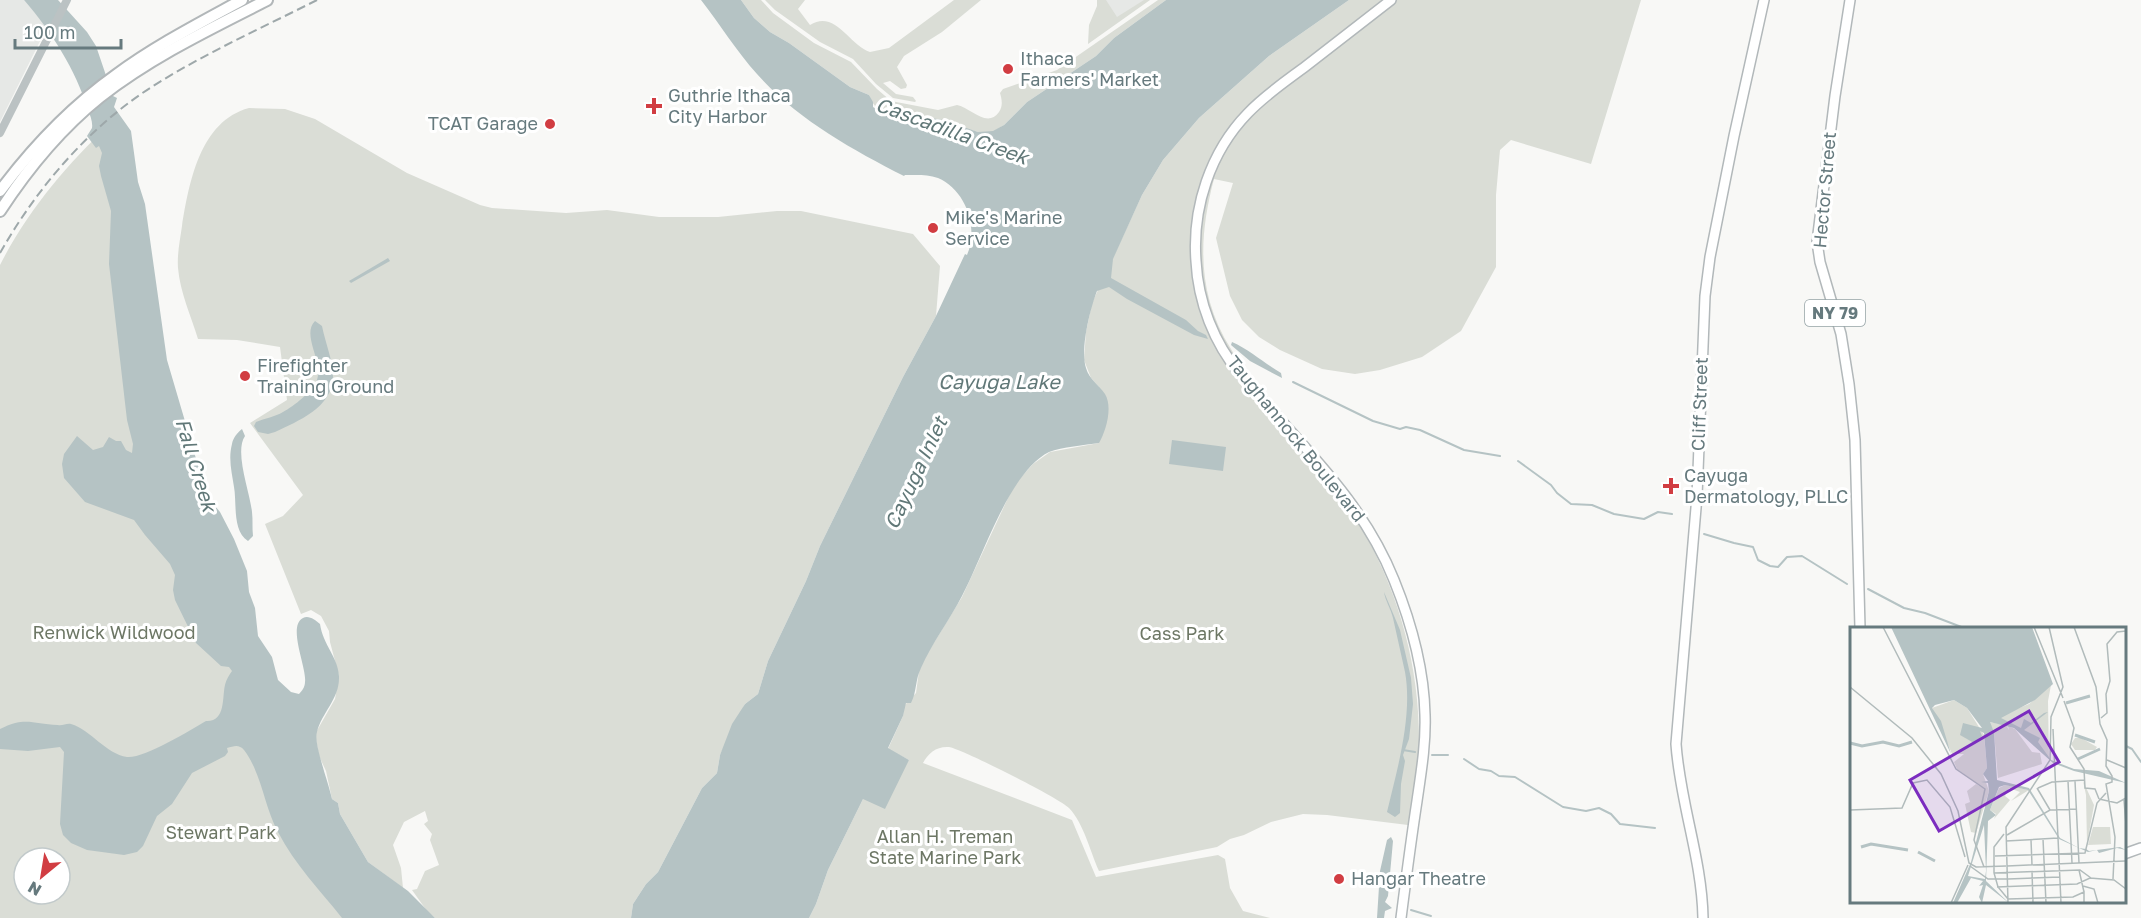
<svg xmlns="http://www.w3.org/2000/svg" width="2141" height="918" font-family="'Golos Text',sans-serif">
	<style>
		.built { fill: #e6e8e6 }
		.green { fill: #daddd6; fill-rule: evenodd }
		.water { fill: #b5c3c4 }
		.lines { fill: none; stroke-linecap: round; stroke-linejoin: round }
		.stream { stroke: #b5c3c4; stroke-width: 2 }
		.major-casing { stroke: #b2b8ba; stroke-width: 12 }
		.highway-casing { stroke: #b2b7b9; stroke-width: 14 }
		.minor { stroke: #bbc2c3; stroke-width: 8 }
		.major { stroke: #fff; stroke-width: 9 }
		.highway { stroke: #fff; stroke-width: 10 }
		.rail { stroke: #9ea8aa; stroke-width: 2; stroke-dasharray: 9 4.5; stroke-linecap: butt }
		.poi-dot { fill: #d13d42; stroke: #fff; stroke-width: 2 }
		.labels { text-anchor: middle; stroke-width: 6; stroke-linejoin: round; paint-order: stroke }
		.shield { fill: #fff; stroke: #94a2a5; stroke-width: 1.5 }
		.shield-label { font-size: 16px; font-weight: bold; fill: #667a7e }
		.poi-label { font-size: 18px; fill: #667a7e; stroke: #fff; text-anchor: start }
		.street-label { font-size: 18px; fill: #667a7e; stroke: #fff }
		.park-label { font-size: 18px; fill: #6d7765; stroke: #fff }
		.water-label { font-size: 20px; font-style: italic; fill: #617878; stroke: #fff }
		.inset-river { fill: none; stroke: #b5c3c4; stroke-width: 3 }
		.inset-road { fill: none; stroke: #b1bbbb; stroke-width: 1.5 }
		.view { fill: #7b2cbf; fill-opacity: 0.15; stroke: #7b2cbf; stroke-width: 3 }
		.inset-edge { fill: none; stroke: #667a7e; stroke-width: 3 }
	</style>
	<rect width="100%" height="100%" fill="#f8f8f6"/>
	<g class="built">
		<polygon points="0,0 24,0 41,20 46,29 0,122"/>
		<polygon points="1102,0 1146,0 1114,22"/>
	</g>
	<g class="green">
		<path d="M 741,0 L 761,0 L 773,13 L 814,43 L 851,62 L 877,89 L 891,101 L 938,110 L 957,105 C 970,107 987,129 999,112 C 1003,106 1002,100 1000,93 L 1003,89 L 1057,70 L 1158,0 L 1166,0 L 1114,38 L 1096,56 L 1027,102 L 1004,125 L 993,132 L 978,132 L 960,127 L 894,119 C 881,113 874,108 869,95 L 850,87 L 789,43 L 770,32 L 754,18 Z"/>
		<path d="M 765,0 L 805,0 L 798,9 L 810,25 C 835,9 849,45 870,52 L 889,48 L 954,0 L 981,0 L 942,32 L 904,56 L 897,67 L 907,85 L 906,88 L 901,89 L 890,81 L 883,83 L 896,94 L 913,97 L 916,101 L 915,102 L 893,98 L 876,84 L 853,59 L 820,42 L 775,10 Z"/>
		<polygon points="1097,0 1106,0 1117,17 1144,0 1150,0 1088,44 1089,25 1097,6"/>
		<path d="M 1349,0 L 1641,0 L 1591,164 L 1511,140 L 1500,150 L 1496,195 L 1496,267 L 1461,331 L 1422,357 L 1380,370 L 1355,374 L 1322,369 L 1280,350 L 1259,337 L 1242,320 L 1230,296 L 1216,238 L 1233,183 L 1214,179 C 1198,239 1197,295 1231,349 C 1239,363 1250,376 1259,390 C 1276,413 1291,438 1309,461 C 1328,486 1351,508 1366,536 C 1401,599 1420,672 1419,744 C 1418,771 1412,799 1408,825 L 1327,815 L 1303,814 L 1271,822 L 1244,835 L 1230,839 L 1217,847 L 1099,871 C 1090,851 1084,824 1069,808 C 1059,798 962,749 949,747 C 937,746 928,753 923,763 L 1072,820 L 1096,877 L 1218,855 L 1225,859 L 1230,888 L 1243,911 L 1270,918 L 809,918 L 816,904 L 828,870 L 863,799 L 909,760 L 888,749 L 903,716 L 904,706 L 916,693 L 919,671 L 927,654 L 962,597 L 1014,485 L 1033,464 L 1050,452 L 1099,443 L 1099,387 L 1091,378 L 1084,360 L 1086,332 L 1092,303 L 1142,195 L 1163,160 L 1199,118 L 1269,56 Z"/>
		<path d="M 249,108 L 285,109 L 315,119 L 407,173 L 480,205 L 492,208 L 566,213 L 607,210 L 659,217 L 718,217 L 777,211 L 801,211 L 913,234 L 940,266 L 936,316 L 903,377 L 820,546 L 806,581 L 768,661 L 758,694 L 745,704 L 720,755 L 717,773 L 702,788 L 658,872 L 646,884 L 633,904 L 631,918 L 435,918 L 427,911 L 412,890 L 417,889 L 425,871 L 439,865 L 430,840 L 432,834 L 424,824 L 428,821 L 425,811 L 404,822 L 393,845 L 401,868 L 403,888 L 368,862 L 340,814 L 338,803 L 332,799 L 326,771 L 319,756 L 315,734 L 335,699 L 339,676 L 330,642 L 329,631 L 321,616 L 311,610 L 301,614 L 265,524 L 283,516 L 303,495 L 250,423 L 287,400 L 280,347 L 237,340 L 198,339 C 191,316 180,292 178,268 C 177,254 180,240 182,226 C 189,183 200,121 249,108 Z"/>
		<path d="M 110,124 L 186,505 L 386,918 L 0,918 L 0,265 C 27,212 66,165 110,124 ZM 24,858 L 60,858 L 60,894 L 24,894 Z"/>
	</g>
	<g class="water">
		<path d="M 24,0 L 58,0 L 87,32 L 96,46 L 113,96 L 117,98 L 114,107 L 131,131 L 138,182 L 145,204 L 167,360 L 207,496 L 220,512 L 234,539 L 247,571 L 249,592 L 255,608 L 258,636 L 272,657 L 278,680 L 291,692 L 299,694 C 302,691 305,687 305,682 C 307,668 287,626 303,618 C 309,615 315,620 320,624 C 323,645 338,657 339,676 C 340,699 322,712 317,732 C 313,742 329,784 332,799 L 338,803 L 340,814 L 368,862 L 408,891 L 435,918 L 342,918 C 320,890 295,865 278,832 C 264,806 262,774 244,750 C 239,744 234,746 227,748 L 228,752 L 225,756 L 192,773 L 172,804 L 157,816 L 143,846 L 137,852 L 124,855 L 87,850 L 71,843 L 63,835 L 60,824 L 64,752 L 60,747 L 28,751 L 0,749 L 0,729 C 25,716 33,724 58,725 C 62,726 67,723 71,724 C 91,730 106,754 127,757 C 143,759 191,730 206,721 C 226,722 222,697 225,685 C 226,680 229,675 232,671 L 229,667 L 221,666 L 196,643 L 175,600 L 173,590 L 175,575 L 170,564 L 145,535 L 134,520 L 85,502 L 64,478 L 62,464 L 64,454 L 77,436 L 93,450 L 103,447 L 109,437 L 116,441 L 121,441 L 126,450 L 132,453 L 133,444 L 127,420 L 109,264 L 111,211 L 101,176 L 99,166 L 102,153 L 99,146 L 96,148 L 87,136 C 88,134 91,130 92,128 C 93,122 90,115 88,110 C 76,70 51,31 24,0 Z"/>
		<path d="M 701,0 L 741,0 L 754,18 L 770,32 L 789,43 L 850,87 L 869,95 L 873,102 L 873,107 L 893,119 L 913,115 L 943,120 L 978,132 L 993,131 L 1004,125 L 1027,102 L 1096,56 L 1114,38 L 1166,0 L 1349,0 L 1269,56 L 1199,118 L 1163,160 L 1142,195 L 1113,259 L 1111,278 L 1186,320 L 1198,331 L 1206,335 L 1208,339 L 1194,335 L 1127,299 L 1109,287 L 1097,291 C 1090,309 1080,350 1086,368 C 1089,379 1099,385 1105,394 C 1113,407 1106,431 1099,443 C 1085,445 1062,447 1049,452 C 1009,472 983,557 962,596 C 949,621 932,643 921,668 C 915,680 917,691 911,703 L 906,703 L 903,716 L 888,748 L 909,760 L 885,809 L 863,799 L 828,870 L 816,904 L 809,918 L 631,918 L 633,904 L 646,884 L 658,872 L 702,788 L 717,773 L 720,755 L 732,724 L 745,704 L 758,694 L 768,661 L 806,581 L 820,546 L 903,377 L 936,316 L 965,254 L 967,255 C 979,228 966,190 938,178 C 927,174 916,175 905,175 L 904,176 C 851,149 797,119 757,74 C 736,51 720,24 701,0 Z"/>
		<polygon points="388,258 390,261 351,283 349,281"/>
		<path d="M 315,321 L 322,326 C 325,342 333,360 333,377 C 332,408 298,421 275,432 L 268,434 L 258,432 L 254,426 L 256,422 C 265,418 275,417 283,412 C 294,406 312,392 317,380 C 324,362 301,335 315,321 Z"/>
		<path d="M 1232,342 C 1250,350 1264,363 1281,373 L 1282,378 L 1250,361 L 1231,345 Z"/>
		<path d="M 242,429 L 245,436 C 234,452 250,492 252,512 C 253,520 252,528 253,536 L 248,541 C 232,531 237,503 234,487 C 232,473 228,459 232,444 C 233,438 237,433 242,429 Z"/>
		<polygon points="1172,440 1226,447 1223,471 1169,464"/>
		<path d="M 1384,592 L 1400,630 L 1411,678 L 1413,704 L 1409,739 L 1403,755 L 1405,761 L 1401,784 L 1400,813 L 1395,817 L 1387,812 C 1397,770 1413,716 1405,672 C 1401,654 1397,636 1393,618 C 1391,609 1385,600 1384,592 Z"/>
		<polygon points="1391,837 1393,841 1388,896 1385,902 1392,908 1385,911 1384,918 1377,918 1380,871 1387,840"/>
	</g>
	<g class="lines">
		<g class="stream">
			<polyline points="1293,382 1373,421 1400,429 1406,427 1420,430 1464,450 1500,456"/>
			<polyline points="1518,461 1551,485 1557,493 1571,504 1592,505 1614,514 1644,519 1658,512 1672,514"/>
			<polyline points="1704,534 1734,543 1753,547 1758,560 1770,566 1778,567 1787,557 1802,556 1847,584"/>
			<polyline points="1868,589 1904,608 1925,613 1964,628"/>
			<polyline points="2124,745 2132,749 2141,762"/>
			<polyline points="1403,750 1415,752"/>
			<polyline points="1432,755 1448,755"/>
			<polyline points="1464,759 1479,769 1491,771 1499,776 1515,777 1563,807 1586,811 1599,808 1611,814 1620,824 1655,828"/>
			<polyline points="1411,910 1431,916"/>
		</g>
		<g class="major-casing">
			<g id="major">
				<path d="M 1391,0 C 1363,22 1334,44 1306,66 C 1286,81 1265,95 1248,113 C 1210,152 1192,208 1196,261 C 1198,302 1214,343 1240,374 C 1296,441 1361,497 1394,580 C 1411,622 1424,669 1425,715 C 1426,744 1421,773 1417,801 C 1411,840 1406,879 1401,918"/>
				<polyline points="1850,0 1835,96 1817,242 1820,262 1841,334 1849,384 1855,440 1860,628"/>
				<polyline points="2124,854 2141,848"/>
				<path d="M 1703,918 C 1702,859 1680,803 1676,744 L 1697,496 L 1705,296 L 1710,257 L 1734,136 L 1764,0"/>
			</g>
		</g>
		<g class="highway-casing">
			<g id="highway">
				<path d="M 0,191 C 33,147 71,107 116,75 C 155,46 200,23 242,0"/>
				<path d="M 0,211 C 28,168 60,129 100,97 C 151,57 210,29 267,0"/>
			</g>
		</g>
		<polyline class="minor" points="0,133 67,0"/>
		<use href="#major" class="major"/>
		<use href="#highway" class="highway"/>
		<path class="rail" d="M 0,253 C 37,188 87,129 150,88 C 203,54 262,28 317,0"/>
	</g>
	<g class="poi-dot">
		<circle cx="1008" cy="69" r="6"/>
		<path d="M651 97h6v6h6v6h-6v6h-6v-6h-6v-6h6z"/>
		<circle cx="550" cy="124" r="6"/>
		<circle cx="933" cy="228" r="6"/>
		<circle cx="245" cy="376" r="6"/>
		<path d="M1668 477h6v6h6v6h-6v6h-6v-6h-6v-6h6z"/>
		<circle cx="1339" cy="879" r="6"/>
	</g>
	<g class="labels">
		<rect class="shield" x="1805" y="300" width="60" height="26" rx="4.5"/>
		<g class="shield-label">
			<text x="1835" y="319">NY 79</text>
		</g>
		<g class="poi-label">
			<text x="1020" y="65">Ithaca<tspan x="1020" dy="21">Farmers' Market</tspan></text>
			<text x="668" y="102">Guthrie Ithaca<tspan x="668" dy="21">City Harbor</tspan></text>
			<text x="538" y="130" text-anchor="end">TCAT Garage</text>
			<text x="945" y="224">Mike's Marine<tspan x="945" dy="21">Service</tspan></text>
			<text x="257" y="372">Firefighter<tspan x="257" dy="21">Training Ground</tspan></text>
			<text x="1684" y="482">Cayuga<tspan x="1684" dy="21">Dermatology, PLLC</tspan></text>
			<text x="1351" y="885">Hangar Theatre</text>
		</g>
		<g class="street-label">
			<text transform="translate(1825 190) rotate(-85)" y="6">Hector Street</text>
			<text transform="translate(1700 404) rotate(-88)" y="6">Cliff Street</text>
			<text transform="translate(1296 439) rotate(51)" y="6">Taughannock Boulevard</text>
		</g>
		<g class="park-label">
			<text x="114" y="639">Renwick Wildwood</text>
			<text x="1182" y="640">Cass Park</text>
			<text x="221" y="839">Stewart Park</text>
			<text x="945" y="843">Allan H. Treman<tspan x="945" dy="21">State Marine Park</tspan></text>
		</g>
		<g class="water-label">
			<text transform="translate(952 131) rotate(20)" y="7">Cascadilla Creek</text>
			<text x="999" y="389">Cayuga Lake</text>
			<text transform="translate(196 465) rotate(73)" y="7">Fall Creek</text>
			<text transform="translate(916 473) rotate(-65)" y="7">Cayuga Inlet</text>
		</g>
	</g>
	<g transform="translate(1850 627)">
		<rect width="276" height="276" fill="#f8f8f6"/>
		<path d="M 201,58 L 198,74 L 199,132 L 170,103 L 151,95 L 149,89 L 179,77 ZM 104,73 L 117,81 L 134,108 L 137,141 L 133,147 L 139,164 L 126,206 L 121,205 L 115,177 L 120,175 L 117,164 L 126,157 L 135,162 L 107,142 L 104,135 L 114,127 L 102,127 L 82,81 ZM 139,95 L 156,98 L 159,103 L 158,99 L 165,102 L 182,125 L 190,126 L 192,137 L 148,151 L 144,105 ZM 225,111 L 231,111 L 247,120 L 245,123 L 225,123 L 221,117 ZM 233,154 L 244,178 L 237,217 L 236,168 ZM 155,158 L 179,163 L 161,174 L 170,165 L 159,161 L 155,169 L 160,173 L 144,192 L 146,187 L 140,183 L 149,161 ZM 243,200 L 260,200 L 261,217 L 238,218 Z" fill="#daddd6"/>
		<path d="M 41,0 L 182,0 L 203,57 L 185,73 L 151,91 L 171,101 L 174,92 L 181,96 L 194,86 L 198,85 L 174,103 L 190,111 L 188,115 L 201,133 L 224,142 L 249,144 L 276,156 L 224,144 L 203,136 L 164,101 L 140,95 L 144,105 L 147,153 L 179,161 L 210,211 L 229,221 L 236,222 L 239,224 L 270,220 L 276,223 L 267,221 L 249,226 L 247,223 L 238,225 L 229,221 L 209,212 L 178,163 L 155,158 L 149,160 L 140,183 L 146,188 L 138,194 L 136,254 L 159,276 L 136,258 L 132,276 L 129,270 L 133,258 L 129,259 L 133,254 L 121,251 L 107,276 L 103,276 L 121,235 L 139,164 L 138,156 L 131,155 L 138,154 L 133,147 L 137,141 L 134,106 L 130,104 L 132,109 L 124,116 L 110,108 L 113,96 L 132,101 L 117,81 L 104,73 L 85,78 L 82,81 L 91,94 L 101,127 ZM 134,198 L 136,244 L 135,252 L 118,249 Z" fill="#b5c3c4" fill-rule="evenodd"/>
		<path class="inset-river" d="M 216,76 L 240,69M 225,108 L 245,115M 0,116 L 12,119 L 33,115 L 49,119 L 62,115M 228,132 L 250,122M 11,220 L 21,217 L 58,223M 68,225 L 85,234"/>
		<path class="inset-road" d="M 33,0 L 106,142 L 135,162 L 124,213 L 134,240M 184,0 L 213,71M 224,0 L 246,60 L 250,97 L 257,113 L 256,139 L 262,149 L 262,155 L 256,157 L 265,210 L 263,252M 0,60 L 62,111 L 91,147 L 108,184 L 119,236 L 126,240 L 156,239M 214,74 L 224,101 L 220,120 L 234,142 L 235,161 L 245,162 L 249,172M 251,91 L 257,86 L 256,67 L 260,54 L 257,17 L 267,5 L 276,4M 203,102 L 211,276M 257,133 L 276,141M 218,154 L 222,236M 225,154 L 229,236M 187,161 L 200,183M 188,161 L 202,155 L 235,153M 249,172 L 267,176 L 276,171M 274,173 L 276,198M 0,183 L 52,181 L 63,156 L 77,153 L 100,180 L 115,230M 154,207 L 144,220 L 144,246 L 148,260 L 158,272M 157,208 L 200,183 L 226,182M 193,212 L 196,276M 181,213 L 182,238M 156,214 L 208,211M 145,229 L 235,226 L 247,176 L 256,166M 276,230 L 276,252M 120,239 L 138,252 L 157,252M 157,239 L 275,234M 229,243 L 234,265M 182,244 L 183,276M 144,246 L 230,243 L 241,251M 158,252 L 210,250M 233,259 L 244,262 L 248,276M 147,260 L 227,257 L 240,251 L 264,253 L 276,262M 158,272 L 223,270 L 234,265 L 234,276M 101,276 L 118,238M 158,276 L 156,200 L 200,133 L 201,90 L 213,60 L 199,0"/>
		<path class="view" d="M 179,84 L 209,135 L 89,204 L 60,153 Z"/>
		<rect width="276" height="276" class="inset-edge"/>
	</g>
	<g transform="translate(42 876) rotate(210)"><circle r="28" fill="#ffffff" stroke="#c2cacb" stroke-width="1.5"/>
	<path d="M0-4.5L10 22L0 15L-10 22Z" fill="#d13d42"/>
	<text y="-9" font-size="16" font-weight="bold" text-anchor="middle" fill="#667a7e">N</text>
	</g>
	<path d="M15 39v9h106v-9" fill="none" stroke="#667a7e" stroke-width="3"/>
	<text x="24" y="39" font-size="18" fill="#667a7e" stroke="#ffffff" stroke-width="4.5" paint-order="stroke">100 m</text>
</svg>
